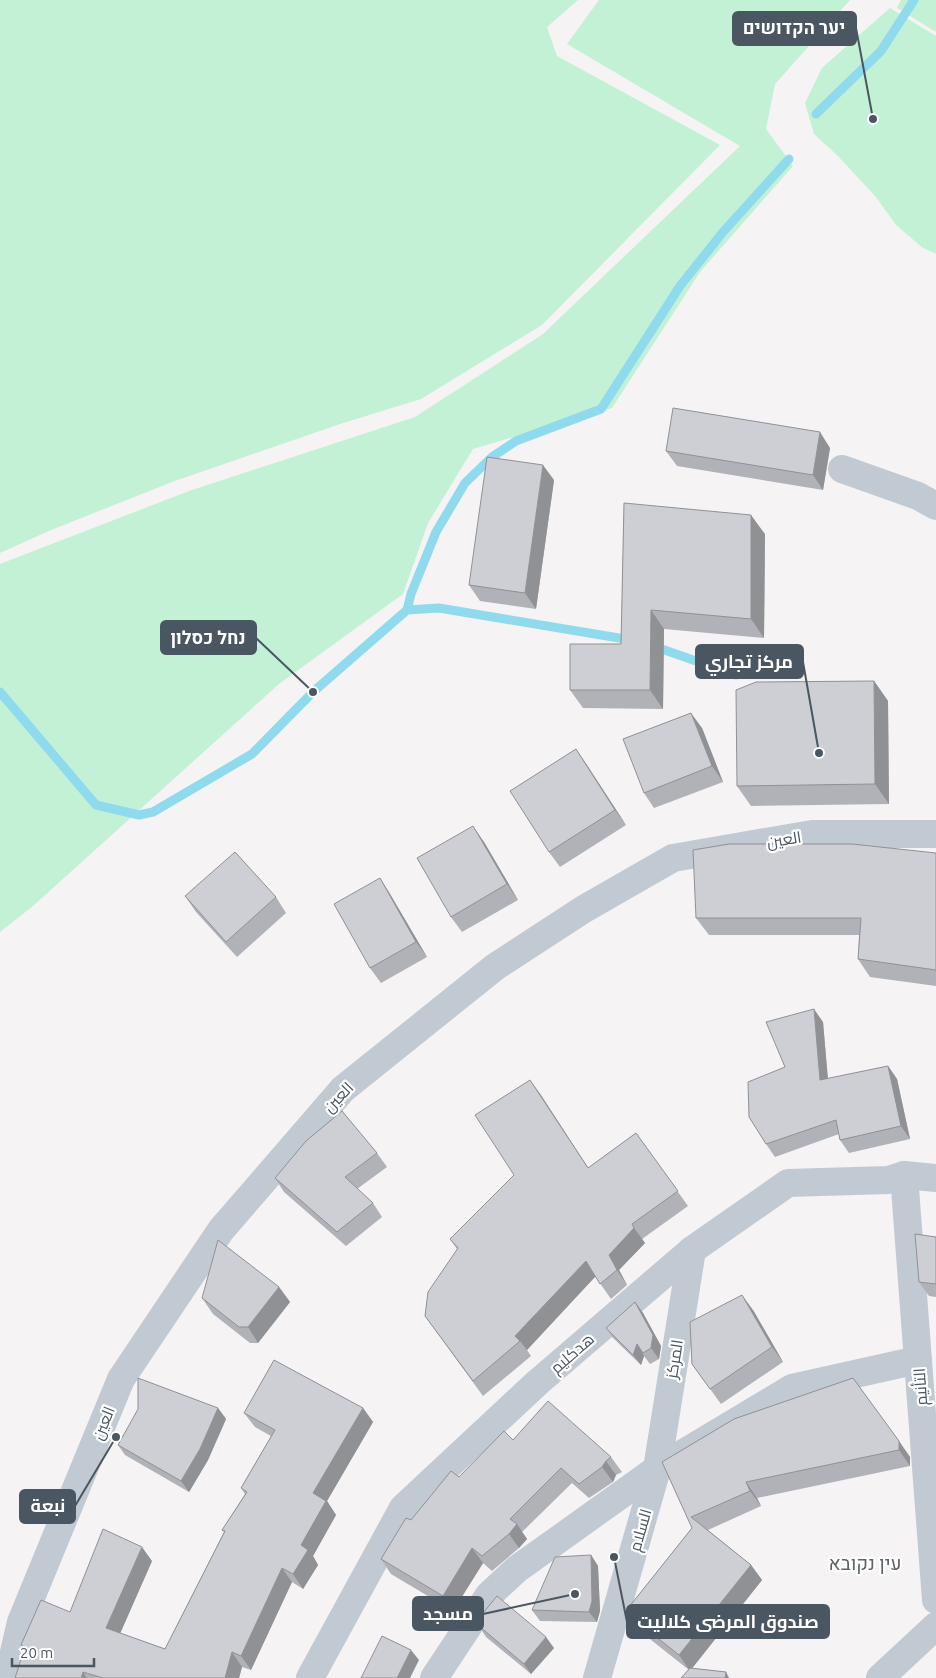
<svg xmlns="http://www.w3.org/2000/svg" width="936" height="1678" font-family="Ubuntu,Cairo,Heebo,sans-serif">
	<style>
		.green { fill: #c3f1d5 }
		.lines { fill: none; stroke-linecap: round; stroke-linejoin: round }
		.stream { stroke: #90daee; stroke-width: 9 }
		.minor { stroke: #c1cad2; stroke-width: 28 }
		.tertiary { stroke: #c1cad2; stroke-width: 28 }
		.wall { fill: #b0b2b7 }
		.shaded-wall { fill: #909195 }
		.building { fill: #cdcfd5; stroke: #909195 }
		.labels { text-anchor: middle; stroke-width: 4.5; stroke-linejoin: round; paint-order: stroke }
		.street-label { font-size: 16px; fill: #4a5661; stroke: #fff }
		.quarter-label { font-size: 19px; fill: #5f6368; stroke: #fff }
		.leader { fill: none; stroke: #4a5661; stroke-width: 2 }
		.callout-dot { fill: #4a5661; stroke: #fff; stroke-width: 2 }
		.callout { fill: #4a5661; stroke: #4a5661; stroke-width: 2 }
		.callout-label { font-size: 18px; text-anchor: middle; font-weight: bold; fill: #fff }
	</style>
	<rect width="100%" height="100%" fill="#f5f3f3"/>
	<g class="green">
		<polygon points="0,0 578,0 547,27 557,56 720,145 542,325 421,399 340,424 172,482 51,530 0,553"/>
		<polygon points="599,0 850,0 775,84 766,129 793,166 700,272 612,408 473,449 428,523 403,594 279,684 33,906 0,932 0,564 189,491 415,417 543,334 740,146 567,44"/>
		<polygon points="901,0 936,0 936,32 897,8"/>
		<polygon points="890,8 936,36 936,254 923,248 896,225 876,197 837,155 814,134 805,103 822,68"/>
	</g>
	<g class="lines">
		<g class="stream">
			<polyline points="816,114 881,51 914,0"/>
			<polyline points="407,610 411,594 436,532 465,483 492,457 516,441 601,409 680,286 723,232 789,159"/>
			<polyline points="653,646 736,675"/>
			<polyline points="0,692 96,805 139,815 153,812 252,754 313,692 407,610 439,608 631,640"/>
		</g>
		<g class="minor">
			<polyline points="842,469 918,496 936,506"/>
			<polyline points="904,1175 936,1600"/>
			<polyline points="434,1678 489,1595 517,1569 657,1469 792,1388 918,1360"/>
			<polyline points="597,1678 657,1469 692,1250"/>
			<polyline points="880,1678 936,1626"/>
		</g>
		<g class="tertiary">
			<polyline points="8,1678 21,1622 121,1379 221,1230 343,1089 495,967 584,909 673,858 812,834 936,834"/>
			<polyline points="310,1678 403,1508 537,1383 692,1250 788,1183 888,1180 904,1175 936,1178"/>
		</g>
	</g>
	<g class="wall">
		<polygon points="830,448 823,490 677,466 666,451"/>
		<polygon points="554,480 536,609 480,601 469,585"/>
		<polygon points="624,503 765,534 764,638 664,629 663,709 583,708 570,690 621,644"/>
		<polygon points="874,681 888,701 889,804 751,806 737,786"/>
		<polygon points="702,728 723,782 654,808 644,793"/>
		<polygon points="576,749 626,825 560,867 549,852"/>
		<polygon points="484,842 518,900 462,932 451,917"/>
		<polygon points="936,853 936,986 870,977 858,959 859,935 709,935 696,918"/>
		<polygon points="380,878 390,894 427,957 381,983 370,968"/>
		<polygon points="185,896 276,897 286,913 237,957 196,912"/>
		<polygon points="823,1022 828,1079 888,1066 897,1079 910,1139 849,1153 840,1140 839,1134 775,1157 766,1144 785,1067"/>
		<polygon points="530,1080 588,1168 636,1133 688,1206 642,1239 645,1243 619,1270 627,1285 611,1299 595,1276 527,1350 531,1356 483,1396 425,1316 457,1249 450,1239 514,1175"/>
		<polygon points="377,1153 387,1167 357,1189 373,1203 382,1217 346,1246 284,1192 275,1178"/>
		<polygon points="936,1237 936,1297 929,1296 919,1282"/>
		<polygon points="279,1287 290,1302 258,1343 250,1343 213,1314 202,1298"/>
		<polygon points="635,1302 643,1313 661,1346 659,1359 650,1364 644,1356 641,1365 613,1338 606,1328"/>
		<polygon points="753,1310 783,1362 721,1404 692,1364"/>
		<polygon points="853,1378 910,1457 910,1466 757,1498 761,1506 708,1530 751,1565 762,1580 692,1668 726,1672 729,1678 681,1678 689,1670 636,1628 625,1612 692,1528 662,1462"/>
		<polygon points="218,1408 226,1419 208,1460 189,1492 125,1455 118,1445"/>
		<polygon points="363,1408 373,1422 327,1501 336,1515 313,1556 318,1565 303,1589 292,1582 251,1670 242,1667 239,1678 15,1678 24,1649 21,1645 70,1612 152,1561 120,1633 165,1649 224,1532 222,1530 245,1494 241,1488 271,1436 255,1427 244,1413"/>
		<polygon points="513,1440 611,1457 622,1472 616,1475 613,1482 589,1498 572,1483 522,1532 527,1539 519,1548 492,1571 483,1563 453,1611 391,1574 381,1559 411,1520 459,1477"/>
		<polygon points="591,1555 598,1566 600,1611 597,1622 540,1621 532,1610"/>
		<polygon points="479,1626 554,1648 531,1674 486,1637"/>
	</g>
	<g class="shaded-wall">
		<polygon points="820,432 830,448 823,490 813,475"/>
		<polygon points="543,465 554,480 536,609 525,593"/>
		<polygon points="751,515 765,534 764,638 751,619"/>
		<polygon points="651,610 664,629 663,709 650,690"/>
		<polygon points="874,681 888,701 889,804 875,784"/>
		<polygon points="691,713 702,728 723,782 712,766"/>
		<polygon points="576,749 587,765 626,825 615,810"/>
		<polygon points="473,826 484,842 518,900 507,884"/>
		<polygon points="380,878 390,894 427,957 416,942"/>
		<polygon points="814,1009 823,1022 829,1093 820,1080"/>
		<polygon points="888,1066 897,1079 910,1139 901,1126"/>
		<polygon points="530,1080 541,1095 598,1183 588,1168"/>
		<polygon points="634,1228 645,1243 619,1270 627,1285 617,1270 609,1255"/>
		<polygon points="586,1261 596,1276 527,1350 520,1341 515,1336"/>
		<polygon points="279,1287 290,1302 258,1343 248,1327"/>
		<polygon points="742,1295 753,1310 783,1362 772,1347"/>
		<polygon points="635,1302 643,1313 661,1346 659,1359 651,1348"/>
		<polygon points="637,1344 644,1356 641,1365 633,1355"/>
		<polygon points="218,1408 226,1419 208,1460 189,1492 181,1481"/>
		<polygon points="363,1408 373,1422 327,1501 336,1515 313,1556 318,1565 303,1589 293,1574 313,1493"/>
		<polygon points="899,1441 910,1457 910,1466 899,1450"/>
		<polygon points="606,1461 616,1475 613,1482 602,1467"/>
		<polygon points="746,1482 757,1498 761,1506 750,1491"/>
		<polygon points="517,1524 527,1539 519,1548 509,1534"/>
		<polygon points="142,1547 152,1561 116,1643 106,1628"/>
		<polygon points="472,1548 483,1563 453,1611 443,1596"/>
		<polygon points="591,1555 598,1566 600,1611 597,1622 589,1612"/>
		<polygon points="751,1565 762,1580 690,1671 679,1655"/>
		<polygon points="282,1568 292,1582 251,1670 241,1656"/>
		<polygon points="546,1637 554,1648 531,1674 524,1664"/>
		<polygon points="411,1650 419,1660 410,1678 397,1678"/>
		<polygon points="232,1652 242,1667 239,1678 225,1678"/>
		<polygon points="83,1672 87,1678 81,1678"/>
		<polygon points="726,1672 729,1678 725,1678"/>
	</g>
	<g class="building">
		<polygon points="673,408 820,432 813,475 666,451"/>
		<polygon points="487,457 543,465 525,593 469,585"/>
		<polygon points="624,503 751,515 751,619 651,610 650,690 570,690 570,644 621,644"/>
		<polygon points="874,681 875,784 737,786 736,690 756,682"/>
		<polygon points="691,713 712,766 644,793 623,739"/>
		<polygon points="576,749 615,810 549,852 510,791"/>
		<polygon points="473,826 507,884 451,917 417,858"/>
		<polygon points="729,844 852,844 936,853 936,970 858,959 861,918 696,918 693,850"/>
		<polygon points="235,852 276,897 226,942 185,896"/>
		<polygon points="380,878 416,942 370,968 334,904"/>
		<polygon points="814,1009 820,1080 888,1066 901,1126 840,1140 836,1120 766,1144 749,1117 748,1082 785,1067 766,1022"/>
		<polygon points="530,1080 588,1168 636,1133 678,1191 632,1224 634,1228 609,1255 617,1270 600,1284 586,1261 515,1336 520,1341 473,1381 425,1316 428,1292 458,1248 450,1239 514,1175 475,1115"/>
		<polygon points="342,1111 377,1153 345,1177 373,1203 337,1232 275,1178 306,1141"/>
		<polygon points="915,1234 936,1237 936,1284 919,1282"/>
		<polygon points="218,1240 279,1287 248,1327 239,1327 202,1298"/>
		<polygon points="742,1295 772,1347 710,1389 692,1364 690,1322"/>
		<polygon points="635,1302 653,1335 651,1348 643,1353 637,1344 633,1355 606,1328"/>
		<polygon points="274,1360 363,1408 313,1493 326,1501 301,1545 308,1550 293,1574 282,1568 241,1656 232,1652 225,1678 103,1678 83,1672 81,1678 15,1678 25,1647 21,1645 41,1600 70,1612 103,1529 142,1547 106,1628 165,1649 225,1531 222,1530 247,1492 241,1488 275,1430 244,1413"/>
		<polygon points="138,1378 218,1408 200,1449 181,1481 118,1445 138,1409"/>
		<polygon points="853,1378 899,1441 899,1450 746,1482 750,1491 691,1517 751,1565 679,1655 625,1612 692,1528 662,1462 734,1419"/>
		<polygon points="548,1401 611,1457 606,1461 602,1467 579,1484 561,1468 510,1519 517,1524 509,1534 482,1556 472,1548 443,1596 381,1559 406,1518 411,1520 451,1471 459,1477 504,1431 513,1440"/>
		<polygon points="591,1555 592,1601 589,1612 532,1610 555,1557"/>
		<polygon points="497,1596 546,1637 524,1664 479,1626 479,1618"/>
		<polygon points="382,1636 411,1650 397,1678 361,1678"/>
		<polygon points="690,1668 726,1672 725,1678 681,1678"/>
	</g>
	<g class="labels">
		<g class="street-label">
			<text transform="translate(784 839) rotate(-9)" y="6">العين</text>
			<text transform="translate(338 1097) rotate(-46)" y="6">العين</text>
			<text transform="translate(572 1353) rotate(-41)" y="6">هدكليم</text>
			<text transform="translate(674 1359) rotate(-81)" y="6">المركز</text>
			<text transform="translate(920 1387) rotate(-94)" y="6">التأنيم</text>
			<text transform="translate(103 1423) rotate(-68)" y="6">العين</text>
			<text transform="translate(640 1530) rotate(-74)" y="6">السلام</text>
		</g>
		<g class="quarter-label">
			<text x="865" y="1570">עין נקובא</text>
		</g>
	</g>
	<path class="leader" d="M873 119L856 28M313 692L256 638M819 753L803 662M116 1437L75 1506M575 1594L483 1614M614 1557L627 1622"/>
	<g class="callout-dot">
		<circle cx="873" cy="119" r="5"/>
		<circle cx="313" cy="692" r="5"/>
		<circle cx="819" cy="753" r="5"/>
		<circle cx="116" cy="1437" r="5"/>
		<circle cx="575" cy="1594" r="5"/>
		<circle cx="614" cy="1557" r="5"/>
	</g>
	<g class="callout">
		<rect x="733" y="12" width="123" height="33" rx="5"/>
		<rect x="161" y="621" width="95" height="33" rx="5"/>
		<rect x="696" y="645" width="107" height="33" rx="5"/>
		<rect x="20" y="1490" width="55" height="33" rx="5"/>
		<rect x="413" y="1597" width="70" height="33" rx="5"/>
		<rect x="627" y="1605" width="202" height="33" rx="5"/>
	</g>
	<g class="callout-label">
		<text x="794" y="34">יער הקדושים</text>
		<text x="208" y="644">נחל כסלון</text>
		<text x="749" y="668">مركز تجاري</text>
		<text x="48" y="1512">نبعة</text>
		<text x="448" y="1620">مسجد</text>
		<text x="728" y="1628">صندوق المرضى كلاليت</text>
	</g>
	<path d="M12 1658v8h82v-8" fill="none" stroke="#4a5661" stroke-width="2.5"/>
	<text x="20" y="1658" font-size="15" fill="#4a5661" stroke="#ffffff" stroke-width="4" paint-order="stroke">20 m</text>
</svg>
